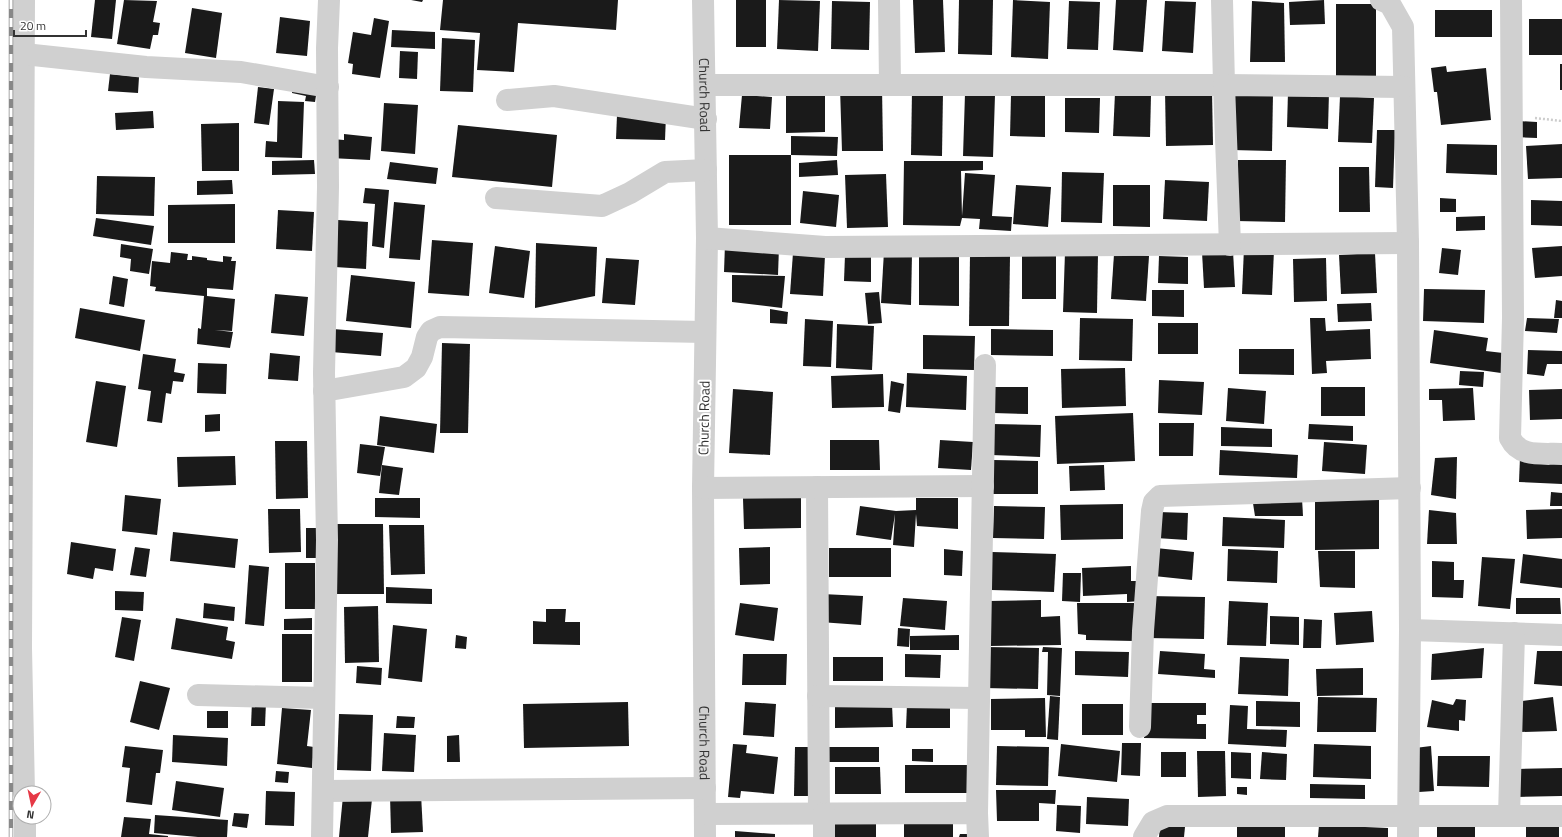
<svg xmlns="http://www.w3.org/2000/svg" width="1562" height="837" font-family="'Titillium Web',sans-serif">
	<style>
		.building { fill: #1a1a1a }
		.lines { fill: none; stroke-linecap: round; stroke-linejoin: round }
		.path { stroke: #cdcdcd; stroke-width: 2.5; stroke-dasharray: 2 2; stroke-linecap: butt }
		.minor { stroke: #d0d0d0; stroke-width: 22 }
		.rail-casing { stroke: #888; stroke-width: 4.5 }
		.rail { stroke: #fff; stroke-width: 3; stroke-dasharray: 9; stroke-linecap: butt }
		.labels { text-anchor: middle; stroke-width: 4; stroke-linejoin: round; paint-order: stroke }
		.street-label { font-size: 14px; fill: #333; stroke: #fff }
	</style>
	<rect width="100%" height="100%" fill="#fff"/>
	<g class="building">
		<polygon points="95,0 116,0 112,39 91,37"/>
		<polygon points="124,0 157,1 153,22 160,23 158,35 153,35 150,49 117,44"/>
		<polygon points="411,0 423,0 422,2"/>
		<polygon points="443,0 618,0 616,30 518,23 514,72 477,70 480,33 440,30"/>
		<rect x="736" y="0" width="30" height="47"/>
		<polygon points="779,0 820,1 818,51 777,49"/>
		<polygon points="913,0 943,0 945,52 915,53"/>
		<polygon points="959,0 993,0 992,55 958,54"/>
		<polygon points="1013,0 1050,2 1048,59 1011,57"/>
		<polygon points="1116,0 1147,0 1143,52 1113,50"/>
		<polygon points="1324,0 1325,24 1290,25 1289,2"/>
		<polygon points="832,1 870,2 869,50 831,49"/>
		<polygon points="1069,1 1100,2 1098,50 1067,49"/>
		<polygon points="1165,1 1196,2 1193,53 1162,51"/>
		<polygon points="1252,1 1284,3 1285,62 1250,62"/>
		<rect x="1336" y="4" width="40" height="74"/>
		<polygon points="192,8 222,13 216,58 185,53"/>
		<rect x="1435" y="10" width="57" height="27"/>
		<polygon points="280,17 310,21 307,56 276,53"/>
		<polygon points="374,18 389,21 380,78 352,74 353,64 348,63 353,32 371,35"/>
		<rect x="1529" y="19" width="33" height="36"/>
		<polygon points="392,30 435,32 435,49 391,47"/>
		<polygon points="442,38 475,40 473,92 440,91"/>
		<polygon points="400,51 418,52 417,79 399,78"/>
		<rect x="1560" y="64" width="2" height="26"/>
		<polygon points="1446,66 1447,72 1486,68 1491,120 1441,125 1437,92 1434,92 1431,68"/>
		<polygon points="110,74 139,77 138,93 108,91"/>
		<polygon points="293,85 317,89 315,102 305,101 306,96 292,93"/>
		<polygon points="258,87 274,89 269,125 254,123"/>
		<polygon points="882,87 883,151 842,151 840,88"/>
		<polygon points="912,90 943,91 942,156 911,155"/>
		<polygon points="1165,90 1212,90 1213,145 1166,146"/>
		<polygon points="786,92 825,92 825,132 786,133"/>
		<polygon points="1233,92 1273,93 1272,151 1232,150"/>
		<polygon points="1288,92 1329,92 1328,129 1287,127"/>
		<polygon points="1115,93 1151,95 1150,137 1113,136"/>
		<polygon points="965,94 995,95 993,157 963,156"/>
		<polygon points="742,95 772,97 770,129 739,128"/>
		<polygon points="1011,95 1045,95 1045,137 1010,136"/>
		<polygon points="1340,96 1374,98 1372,143 1338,142"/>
		<polygon points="1065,98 1100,98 1099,133 1065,132"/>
		<polygon points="278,101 304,102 302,158 265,157 266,141 277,142"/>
		<polygon points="384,103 418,105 415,154 381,151"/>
		<polygon points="153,111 154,128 116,130 115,113"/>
		<polygon points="617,115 666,115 665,140 616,139"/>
		<polygon points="1517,121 1537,122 1537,138 1516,137"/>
		<polygon points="239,123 239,171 202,171 201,124"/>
		<polygon points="458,125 557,135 552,187 452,177"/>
		<polygon points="1377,130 1395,130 1393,188 1375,187"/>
		<polygon points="344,134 372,137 370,160 330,158 332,139 344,140"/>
		<polygon points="791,136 838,137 837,156 791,155"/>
		<polygon points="1447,144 1497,145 1497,175 1446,173"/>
		<polygon points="1562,144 1562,178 1528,179 1526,146"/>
		<rect x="729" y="155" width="62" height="70"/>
		<polygon points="314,160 315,174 272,175 272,161"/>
		<polygon points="837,160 838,175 799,177 799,163"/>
		<polygon points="1238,160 1286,160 1285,222 1236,221"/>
		<polygon points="904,161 983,161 983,170 961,171 962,216 965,173 995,175 992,216 1012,217 1011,231 979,229 980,219 962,218 960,226 903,225"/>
		<polygon points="390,162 438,168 436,184 387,179"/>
		<polygon points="1339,167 1369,167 1370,212 1339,212"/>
		<polygon points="1062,172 1104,173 1102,223 1061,222"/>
		<polygon points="886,174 888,227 847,228 845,175"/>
		<polygon points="97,176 155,177 154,216 96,214"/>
		<polygon points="232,180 233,194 197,195 197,181"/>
		<polygon points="1165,180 1209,182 1207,221 1163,219"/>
		<polygon points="1016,185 1051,187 1048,227 1013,224"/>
		<polygon points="1113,185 1150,185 1150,227 1113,226"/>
		<polygon points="365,188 389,190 384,248 372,246 375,204 363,203"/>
		<polygon points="803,191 839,195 836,227 800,223"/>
		<polygon points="1440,198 1456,199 1456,212 1440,212"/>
		<polygon points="1531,200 1562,201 1562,226 1531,225"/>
		<polygon points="394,202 425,205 420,260 389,258"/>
		<polygon points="235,204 235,243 168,243 168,205"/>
		<polygon points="278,210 314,212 312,251 276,249"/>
		<polygon points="1485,216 1485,230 1456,231 1456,217"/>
		<polygon points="96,218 154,226 151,245 93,236"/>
		<polygon points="338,220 368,222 366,269 335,267"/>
		<polygon points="432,240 473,243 469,296 428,293"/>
		<polygon points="536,243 597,247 595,296 535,308"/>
		<polygon points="121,244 153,249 149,274 130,271 131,259 120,257"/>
		<polygon points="725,244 779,247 778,275 724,272"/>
		<polygon points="495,246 530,251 524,298 489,293"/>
		<polygon points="1562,246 1562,276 1535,278 1532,248"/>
		<polygon points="1244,248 1274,250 1272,295 1242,294"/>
		<polygon points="1442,248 1461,250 1458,275 1439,273"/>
		<polygon points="884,251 912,253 911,305 881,303"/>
		<polygon points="1233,251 1235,287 1204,288 1202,252"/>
		<polygon points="171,252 188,254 187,260 192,260 192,256 207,258 207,260 223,262 223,256 232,257 231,261 236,261 233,290 207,288 207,296 235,299 232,331 215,330 233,332 230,348 197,344 198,328 201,329 204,296 155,291 156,287 150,286 152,261 170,263"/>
		<polygon points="1065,252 1098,253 1097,313 1063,312"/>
		<polygon points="793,253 825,255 823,296 790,294"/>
		<polygon points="1375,253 1377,293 1341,294 1339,255"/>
		<polygon points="1114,254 1149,256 1146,301 1111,299"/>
		<polygon points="845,255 871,256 871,282 844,281"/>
		<polygon points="970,255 1010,256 1009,326 969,326"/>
		<polygon points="1056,255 1056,299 1022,299 1022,256"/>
		<polygon points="919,256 959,256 959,306 919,305"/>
		<polygon points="1159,256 1188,257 1188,284 1158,283"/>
		<polygon points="606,258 639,260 635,305 602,303"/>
		<polygon points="1326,258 1327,301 1294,302 1293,259"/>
		<polygon points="351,275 415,282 411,328 346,321"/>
		<polygon points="732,275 785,276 782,308 732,302"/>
		<polygon points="113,276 128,279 124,307 109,304"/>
		<polygon points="1424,289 1485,290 1484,323 1423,321"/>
		<polygon points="1152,290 1184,290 1184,317 1152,316"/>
		<polygon points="879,292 882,323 868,324 865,293"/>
		<polygon points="275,294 308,297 304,336 271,333"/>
		<polygon points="1556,300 1562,301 1562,318 1554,318"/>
		<polygon points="1371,303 1372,321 1338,322 1337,304"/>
		<polygon points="80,308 145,320 140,351 75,338"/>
		<polygon points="770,309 788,312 787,324 770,323"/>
		<polygon points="1080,318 1133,319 1132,361 1079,360"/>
		<polygon points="1310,318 1325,318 1326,331 1370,329 1371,359 1326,361 1327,373 1312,374"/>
		<polygon points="1527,318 1559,319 1557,333 1525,331"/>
		<polygon points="805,319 833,321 831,367 803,366"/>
		<rect x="1158" y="323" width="40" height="31"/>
		<polygon points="837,324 874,326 872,370 836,368"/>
		<polygon points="333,329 383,333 381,356 331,352"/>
		<polygon points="991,329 1053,330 1053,356 991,355"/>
		<polygon points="1434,330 1488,338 1486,351 1503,353 1501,373 1430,363"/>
		<polygon points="923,335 975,336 974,370 923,369"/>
		<polygon points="442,343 470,344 468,433 440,433"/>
		<polygon points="1239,349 1294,349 1294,375 1239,374"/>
		<polygon points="1528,350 1562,351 1562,364 1547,364 1544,376 1527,374"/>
		<polygon points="270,353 300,356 298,381 268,379"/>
		<polygon points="143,354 176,359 174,372 185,374 183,382 173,381 171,394 166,393 162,423 147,421 151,391 138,389"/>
		<polygon points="198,363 227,364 226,394 197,393"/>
		<polygon points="1125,368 1126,406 1062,408 1061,369"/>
		<polygon points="1460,371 1484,372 1483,387 1459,385"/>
		<polygon points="907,373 967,376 966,410 906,407"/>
		<polygon points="883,374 884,407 832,408 831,376"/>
		<polygon points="1159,380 1204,382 1202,415 1158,413"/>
		<polygon points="96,381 126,386 117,447 86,442"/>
		<polygon points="891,381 904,384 900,413 888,411"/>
		<polygon points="993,387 1028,387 1028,414 993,413"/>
		<rect x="1321" y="387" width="44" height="29"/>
		<polygon points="1228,388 1266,391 1264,424 1226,421"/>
		<polygon points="1473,388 1475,420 1443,421 1442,400 1429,400 1429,389"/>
		<polygon points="733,389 773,392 770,455 729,453"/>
		<polygon points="1562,389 1562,419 1530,420 1529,390"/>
		<polygon points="1133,413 1135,461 1057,464 1055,416"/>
		<polygon points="220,414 220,431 205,432 205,415"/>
		<polygon points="380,416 437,424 434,453 377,445"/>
		<polygon points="1159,423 1194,423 1193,456 1159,456"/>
		<polygon points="992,424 1041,425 1040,457 991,455"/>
		<polygon points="1309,424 1353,426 1353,441 1308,439"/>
		<polygon points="1221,427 1272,429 1272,447 1221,446"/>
		<polygon points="830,440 879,440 880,470 830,470"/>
		<polygon points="940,440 973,442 971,470 938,468"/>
		<polygon points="275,441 307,441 308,498 276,499"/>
		<polygon points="1324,442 1367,445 1365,474 1322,471"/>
		<polygon points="360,444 385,447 380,476 357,473"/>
		<polygon points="1220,450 1298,455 1297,478 1219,475"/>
		<polygon points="235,456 236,485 178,487 177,457"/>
		<polygon points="1457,457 1456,499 1431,495 1435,458"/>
		<polygon points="1520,457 1562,459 1562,484 1519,482"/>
		<polygon points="993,460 1038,461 1038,494 992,494"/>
		<polygon points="382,465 403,468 399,495 379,493"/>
		<polygon points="1104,465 1105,490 1070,491 1069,466"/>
		<polygon points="1551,492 1562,493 1562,506 1550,506"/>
		<polygon points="125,495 161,499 157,535 122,531"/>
		<polygon points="1252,497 1302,498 1303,516 1255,516"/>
		<polygon points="1315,497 1379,497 1379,549 1315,550"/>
		<polygon points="375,498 420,498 420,518 375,517"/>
		<polygon points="743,498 801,498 801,528 744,529"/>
		<polygon points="916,498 958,498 958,529 917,526 916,514 914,547 893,545 895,514 891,540 856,535 860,506 896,511 916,510"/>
		<polygon points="1123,504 1123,539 1061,540 1060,505"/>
		<polygon points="994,506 1045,507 1044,539 993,538"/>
		<polygon points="268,509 300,509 301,552 269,553"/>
		<polygon points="1562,509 1562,538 1527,539 1526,510"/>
		<polygon points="1429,510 1456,513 1457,544 1427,544"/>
		<polygon points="1158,512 1188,513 1187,540 1156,538"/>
		<polygon points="1223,517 1285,520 1284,548 1222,546"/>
		<polygon points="334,524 383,524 384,594 335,594"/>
		<polygon points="389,525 424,525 425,574 391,575"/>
		<rect x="306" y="528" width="12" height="30"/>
		<polygon points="173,532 238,539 235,568 170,561"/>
		<polygon points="71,542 116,549 113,571 95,568 93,579 67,574"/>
		<polygon points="135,547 150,549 146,577 130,575"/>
		<polygon points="770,547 770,584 740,585 739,548"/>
		<rect x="829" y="548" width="62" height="29"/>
		<polygon points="1156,548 1194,552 1192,580 1154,576"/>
		<polygon points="944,549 963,551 962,576 944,575"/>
		<polygon points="1228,549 1278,551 1277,583 1227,581"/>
		<polygon points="1318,551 1355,551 1355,588 1320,587"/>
		<polygon points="992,552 1056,554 1054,592 991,590"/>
		<polygon points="1523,554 1562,559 1562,588 1520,583"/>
		<polygon points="1482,557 1515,559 1510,609 1478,606"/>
		<polygon points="1432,561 1454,562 1454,580 1464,580 1463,598 1432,597"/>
		<rect x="285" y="563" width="30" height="46"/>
		<polygon points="249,565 269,567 264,626 245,624"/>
		<polygon points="1131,566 1131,581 1139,581 1140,601 1127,602 1127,594 1083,596 1082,568"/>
		<polygon points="1063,573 1081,573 1080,602 1062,601"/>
		<polygon points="386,587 432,589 432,604 386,603"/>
		<polygon points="115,591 144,592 143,611 115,610"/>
		<polygon points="822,594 863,596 861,625 820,622"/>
		<polygon points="1148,596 1205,597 1204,639 1147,638"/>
		<polygon points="903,598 947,601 945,630 900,626"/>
		<polygon points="1516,598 1560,598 1561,614 1516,614"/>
		<polygon points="1041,600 1041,617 1060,616 1061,645 990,646 989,601"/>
		<polygon points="1229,601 1268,603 1266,646 1227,645"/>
		<polygon points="204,603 235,607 234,621 203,618"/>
		<polygon points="740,603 778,608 774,641 735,635"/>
		<polygon points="1077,603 1134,603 1134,641 1086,640 1086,635 1078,634"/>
		<polygon points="378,606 379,662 345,663 344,607"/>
		<polygon points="546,609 566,609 565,622 580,622 580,645 533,644 533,621 546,622"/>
		<polygon points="1372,611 1374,642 1336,645 1334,613"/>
		<polygon points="1270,616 1299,617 1299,645 1270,644"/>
		<polygon points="122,617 141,620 134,661 115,657"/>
		<polygon points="176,618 228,627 226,640 235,642 232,659 171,649"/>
		<polygon points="312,618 312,630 284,630 284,619"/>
		<polygon points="1304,619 1322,620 1321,648 1303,648"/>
		<polygon points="393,625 427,629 422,682 388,678"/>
		<polygon points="898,628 910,629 909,647 897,646"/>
		<rect x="282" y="634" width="30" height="48"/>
		<polygon points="456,635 467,637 466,649 455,648"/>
		<polygon points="959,635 959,650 910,650 910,636"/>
		<polygon points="985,647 1039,648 1038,689 984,688"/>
		<polygon points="1043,647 1062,648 1060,696 1047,695 1048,652 1042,652"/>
		<polygon points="1484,648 1482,678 1431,680 1432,654"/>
		<polygon points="1075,651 1129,652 1128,677 1075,675"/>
		<polygon points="1160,651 1205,654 1204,669 1215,670 1215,678 1158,674"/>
		<polygon points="1537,651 1562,651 1562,686 1534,684"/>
		<polygon points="743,654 787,654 786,685 742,685"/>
		<polygon points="905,654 941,655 940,678 905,677"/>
		<rect x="833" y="657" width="50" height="24"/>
		<polygon points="1240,657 1289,659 1288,696 1238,694"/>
		<polygon points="357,666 382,668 381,685 356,683"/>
		<polygon points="1363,668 1363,695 1317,696 1316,669"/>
		<polygon points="140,681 170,688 159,730 130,722"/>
		<polygon points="1050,696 1060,697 1058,740 1047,739"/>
		<polygon points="1318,697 1377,698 1376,732 1317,732"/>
		<polygon points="1553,697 1557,731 1521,732 1522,701"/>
		<polygon points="1045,698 1046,737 1025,737 1025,730 991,730 991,699"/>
		<polygon points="1456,699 1466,700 1465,721 1459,720 1459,731 1427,727 1432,700 1453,705"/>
		<polygon points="252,701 266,702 265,726 251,726"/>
		<polygon points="1256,701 1300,702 1300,727 1256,726"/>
		<polygon points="628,702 629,746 524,748 523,704"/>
		<polygon points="745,702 776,704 774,737 743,735"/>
		<polygon points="1145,703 1206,703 1206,715 1197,715 1197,724 1206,724 1206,739 1144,738"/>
		<polygon points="892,704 893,727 835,728 835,705"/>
		<polygon points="907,704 950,704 950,728 906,728"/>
		<rect x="1082" y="704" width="41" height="31"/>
		<polygon points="1230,705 1248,706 1247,729 1287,730 1286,747 1228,744"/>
		<polygon points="282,708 311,710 307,746 314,747 312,768 277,764"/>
		<rect x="207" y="711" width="21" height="17"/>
		<polygon points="339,714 373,715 371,771 337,770"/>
		<polygon points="397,716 415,717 414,728 396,728"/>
		<polygon points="384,733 416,735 414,772 382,771"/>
		<polygon points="173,735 228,738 227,766 172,762"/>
		<polygon points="459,735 460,762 447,762 447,736"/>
		<polygon points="1122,743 1141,743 1140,776 1121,775"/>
		<polygon points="733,744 747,745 746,753 778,757 774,794 741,791 740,798 728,797"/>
		<polygon points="1061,744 1120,751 1117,782 1058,776"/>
		<polygon points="1314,744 1371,746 1371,779 1313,777"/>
		<polygon points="125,746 163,750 160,773 156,773 152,805 126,802 130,768 122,767"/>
		<polygon points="997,746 1049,747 1048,786 996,785"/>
		<polygon points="1431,746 1434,791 1419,792 1415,748"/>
		<polygon points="795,747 810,747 808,796 794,796"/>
		<rect x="823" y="747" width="56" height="15"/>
		<polygon points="912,749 933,749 933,762 912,761"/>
		<polygon points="1197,751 1225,751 1226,796 1198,797"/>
		<rect x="1161" y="752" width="25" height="25"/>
		<polygon points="1231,752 1251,753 1251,779 1231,778"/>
		<polygon points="1262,752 1287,754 1286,780 1260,779"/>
		<polygon points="1438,756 1490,756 1489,787 1437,786"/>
		<rect x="905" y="765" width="66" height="28"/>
		<polygon points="835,767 880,767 881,794 835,794"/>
		<polygon points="1562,768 1562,796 1517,797 1517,769"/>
		<polygon points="276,771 289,772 288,783 275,782"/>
		<polygon points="176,781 224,788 220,817 172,810"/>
		<polygon points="1310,784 1365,785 1365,799 1310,798"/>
		<polygon points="1237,787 1247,787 1247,795 1237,794"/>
		<polygon points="996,790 1056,790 1055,804 1039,803 1039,821 997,821"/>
		<polygon points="266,791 295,792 294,826 265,825"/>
		<polygon points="421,794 423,832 391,833 390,795"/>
		<polygon points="343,796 372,799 368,837 339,837"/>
		<polygon points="1087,797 1129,799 1128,826 1086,824"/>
		<polygon points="1057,805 1081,806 1080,833 1056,831"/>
		<polygon points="234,813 249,814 247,828 232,826"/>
		<polygon points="155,815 228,820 227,837 198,837 154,833"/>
		<polygon points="124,817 151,819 149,834 168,836 168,837 121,837"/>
		<polygon points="904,819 953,820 953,837 904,837"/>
		<polygon points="876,823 876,837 832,837 831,824"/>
		<polygon points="1237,823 1285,824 1285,837 1237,837"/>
		<rect x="1437" y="823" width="38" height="14"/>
		<polygon points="1559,824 1559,837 1526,837 1526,825"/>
		<polygon points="1319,825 1388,828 1388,837 1318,837"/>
		<polygon points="1160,826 1185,827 1184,837 1159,837"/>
		<polygon points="735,831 775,834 775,837 735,837"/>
		<polygon points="960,834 971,834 971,837 959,837"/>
	</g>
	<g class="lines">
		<polyline class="path" points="1535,118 1562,121"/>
		<g class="minor">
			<polyline points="24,0 21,648 24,793"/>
			<path id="s1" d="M 703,0 L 707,238 L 703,488 L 705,837"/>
			<polyline points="889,0 890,85"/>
			<polyline points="1381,0 1390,4 1403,27 1408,243 1410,630 1408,837"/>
			<path d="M 1511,0 L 1513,318 L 1510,438 C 1520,458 1542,453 1562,454"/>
			<polyline points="24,54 146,67 241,72 328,87"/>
			<polyline points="705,85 1224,85 1222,0"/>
			<polyline points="507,100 554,96 706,119"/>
			<polyline points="496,198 602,206 630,193 665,172 706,170"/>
			<polyline points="707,238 825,247 1408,243"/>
			<polyline points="1230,245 1224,85 1404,87"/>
			<polyline points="324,391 404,377 416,368 422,357 427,337 431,331 440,327 705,332"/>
			<polyline points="817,487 819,814"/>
			<polyline points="703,488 983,486"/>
			<polyline points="1410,630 1562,635"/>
			<polyline points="198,695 324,698"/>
			<polyline points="818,696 978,698"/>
			<polyline points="1140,727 1143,631 1152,511 1154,502 1160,496 1410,488"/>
			<polyline points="323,791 705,788"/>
			<polyline points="977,813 985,365"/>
			<polyline points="706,814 977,813 978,837"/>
			<polyline points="1509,816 1514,633"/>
			<polyline points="25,837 25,817"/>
			<polyline points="322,837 327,540 324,373 328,187 327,48 329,0"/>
			<polyline points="824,837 824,814"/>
			<polyline points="1144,837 1153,822 1167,816 1562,816"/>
		</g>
		<g class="rail-casing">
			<polyline id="rail" points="11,837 11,0"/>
		</g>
		<use href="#rail" class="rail"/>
	</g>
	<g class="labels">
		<g class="street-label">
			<text dy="5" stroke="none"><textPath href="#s1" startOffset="95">Church Road</textPath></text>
			<text transform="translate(704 418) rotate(-89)" y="5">Church Road</text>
			<text dy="5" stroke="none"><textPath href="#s1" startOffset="743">Church Road</textPath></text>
		</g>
	</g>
	<g transform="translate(32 805) rotate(189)"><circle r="19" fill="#ffffff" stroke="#adadad"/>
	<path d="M0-3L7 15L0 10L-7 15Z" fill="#e63946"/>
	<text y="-6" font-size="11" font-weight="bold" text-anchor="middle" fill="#333333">N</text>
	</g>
	<path d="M14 30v6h72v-6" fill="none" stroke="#333333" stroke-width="2"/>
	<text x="20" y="30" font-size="12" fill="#333333" stroke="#ffffff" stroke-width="3" paint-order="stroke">20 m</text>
</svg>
